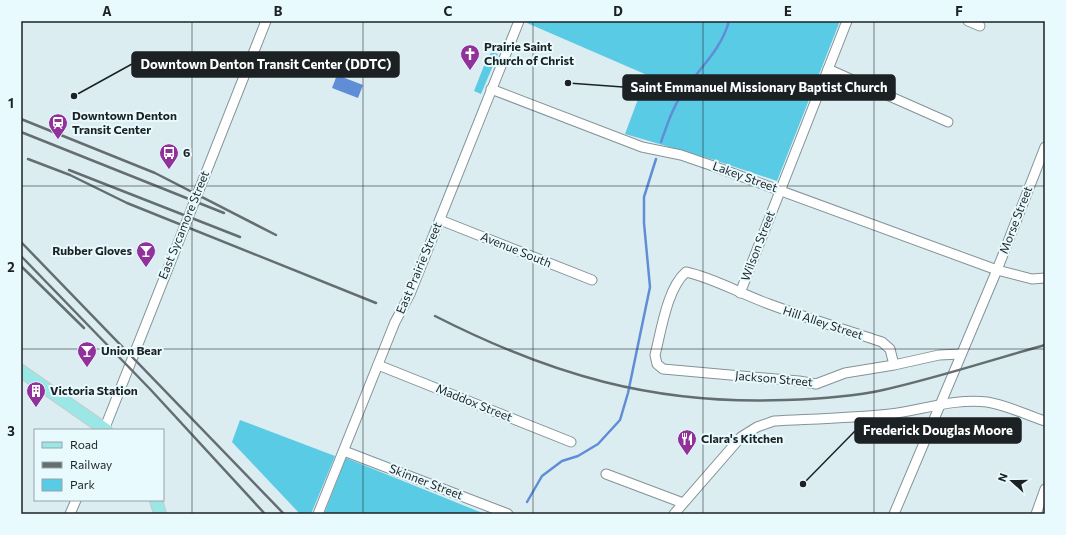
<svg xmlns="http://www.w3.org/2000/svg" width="1066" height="535" font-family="Commissioner,sans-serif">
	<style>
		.green { fill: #5acbe5 }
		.water { fill: #608ed6 }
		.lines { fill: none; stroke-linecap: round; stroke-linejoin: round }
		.stream { stroke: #608ed6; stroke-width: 2.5 }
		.minor-casing { stroke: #839397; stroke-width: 11 }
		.major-casing { stroke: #c9caca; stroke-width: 14 }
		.minor { stroke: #fff; stroke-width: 9 }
		.major { stroke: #9ae7e6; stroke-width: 12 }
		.rail { stroke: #646e71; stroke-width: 2.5 }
		.grid { fill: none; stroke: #1c2224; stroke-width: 1; stroke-opacity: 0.55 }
		.labels { text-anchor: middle; stroke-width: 4; stroke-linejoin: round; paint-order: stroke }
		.poi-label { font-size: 12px; font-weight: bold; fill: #1c2224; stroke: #e9faff; text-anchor: start }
		.street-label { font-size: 12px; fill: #1c2224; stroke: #e9faff }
		.leader { fill: none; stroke: #1c2224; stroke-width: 1.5 }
		.callout-dot { fill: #1c2224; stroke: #e9faff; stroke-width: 1.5 }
		.callout { fill: #1c2224; stroke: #1c2224; stroke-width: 1.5 }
		.callout-label { font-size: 13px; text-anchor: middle; font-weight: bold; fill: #fff }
		.neatline { fill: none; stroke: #1c2224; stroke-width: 1.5 }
		.grid-label { font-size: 13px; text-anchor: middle; font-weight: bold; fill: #1c2224 }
	</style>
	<rect width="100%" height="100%" fill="#dcedf2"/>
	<g class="green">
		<polygon points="527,21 840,21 777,181 714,160 625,134 647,75 527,23"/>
		<polygon points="492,52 498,54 481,94 474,91 487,58"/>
		<polygon points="240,420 335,456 311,514 300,514 232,442"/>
		<polygon points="346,458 485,514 324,514"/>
	</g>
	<polygon class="water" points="337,75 363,85 358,98 332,88"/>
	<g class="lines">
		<g class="stream">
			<path d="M 661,142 C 667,125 672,109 682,94 C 698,69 721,51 729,21"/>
			<polyline points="527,502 542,476 562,461 578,456 598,444 620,420 628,393 650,287 644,223 644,197 656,159"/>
		</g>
		<g class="minor-casing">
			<g id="minor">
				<polyline points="968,21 980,26"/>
				<polyline points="828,69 948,122"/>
				<polyline points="491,89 642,147 681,155 713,166 997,270 1032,279 1045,278"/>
				<polyline points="440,220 592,280"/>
				<polyline points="740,293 847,21"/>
				<polyline points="378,365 571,442"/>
				<path d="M 894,365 L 890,349 L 882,342 C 844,329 806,318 769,304 C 741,294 714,278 686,272 C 667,288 661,332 655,355 L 657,364 L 663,369 L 799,381 L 816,384 L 845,373 L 894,365 L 939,355 L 961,354"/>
				<polyline points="104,430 266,21"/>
				<polyline points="344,451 508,514"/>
				<polyline points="606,474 683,503"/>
				<polyline points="70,514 76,500"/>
				<polyline points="318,514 395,322 410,294 519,21"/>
				<path d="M 674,514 L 741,437 L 757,427 L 774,421 C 812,419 852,418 890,414 C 923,410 954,398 987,402 C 1007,405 1026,415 1045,421"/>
				<polyline points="894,514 997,270 1045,147"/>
				<polyline points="1036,514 1045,489"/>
			</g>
		</g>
		<g class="major-casing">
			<g id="major">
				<polyline points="21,371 106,430"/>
				<polyline points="156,500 160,514"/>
			</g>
		</g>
		<use href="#minor" class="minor"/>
		<use href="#major" class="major"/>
		<g class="rail">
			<polyline points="21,119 155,173 276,235"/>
			<polyline points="21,132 224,213"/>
			<polyline points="28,159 70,175 127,203 376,303"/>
			<polyline points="69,170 240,237"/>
			<polyline points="21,242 284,514"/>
			<polyline points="21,256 150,389 265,514"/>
			<polyline points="21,266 84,328"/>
			<path d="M 435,316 C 551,375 654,405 785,400 C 818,399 851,397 883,390 C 937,378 991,360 1045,345"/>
		</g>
	</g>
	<path class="grid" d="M 192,21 L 192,514M 363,21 L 363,514M 533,21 L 533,514M 703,21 L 703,514M 874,21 L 874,514M 21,186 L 1045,186M 21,349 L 1045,349"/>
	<defs>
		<g id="church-pin" transform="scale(1)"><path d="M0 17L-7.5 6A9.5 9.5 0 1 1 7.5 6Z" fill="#91329a" stroke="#e9faff"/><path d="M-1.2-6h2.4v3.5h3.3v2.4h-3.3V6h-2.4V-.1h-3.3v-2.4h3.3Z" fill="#fff"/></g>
		<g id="station-pin" transform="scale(1)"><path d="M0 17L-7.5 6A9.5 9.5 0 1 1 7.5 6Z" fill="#91329a" stroke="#e9faff"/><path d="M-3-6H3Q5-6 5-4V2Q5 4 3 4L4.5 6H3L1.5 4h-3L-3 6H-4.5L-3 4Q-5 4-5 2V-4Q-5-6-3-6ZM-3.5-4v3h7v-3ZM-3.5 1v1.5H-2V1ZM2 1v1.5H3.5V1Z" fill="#fff"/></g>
		<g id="bus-pin" transform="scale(1)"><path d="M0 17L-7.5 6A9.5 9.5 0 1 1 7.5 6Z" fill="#91329a" stroke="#e9faff"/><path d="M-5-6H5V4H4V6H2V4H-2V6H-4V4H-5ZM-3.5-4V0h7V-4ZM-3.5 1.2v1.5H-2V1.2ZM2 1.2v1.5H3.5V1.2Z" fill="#fff"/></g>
		<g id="bar-pin" transform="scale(1)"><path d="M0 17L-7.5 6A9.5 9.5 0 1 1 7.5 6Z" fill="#91329a" stroke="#e9faff"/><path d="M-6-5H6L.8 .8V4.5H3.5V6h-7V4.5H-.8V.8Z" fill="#fff"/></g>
		<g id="building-pin" transform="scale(1)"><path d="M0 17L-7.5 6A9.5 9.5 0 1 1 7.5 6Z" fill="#91329a" stroke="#e9faff"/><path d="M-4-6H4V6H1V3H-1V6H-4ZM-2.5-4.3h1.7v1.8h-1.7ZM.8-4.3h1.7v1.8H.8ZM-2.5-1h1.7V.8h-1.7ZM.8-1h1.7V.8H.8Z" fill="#fff"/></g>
		<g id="restaurant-pin" transform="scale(1)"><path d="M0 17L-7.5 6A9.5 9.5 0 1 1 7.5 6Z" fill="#91329a" stroke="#e9faff"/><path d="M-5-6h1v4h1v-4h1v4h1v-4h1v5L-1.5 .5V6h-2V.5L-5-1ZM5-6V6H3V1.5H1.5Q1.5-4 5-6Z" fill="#fff"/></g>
	</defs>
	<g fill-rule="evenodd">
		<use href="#church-pin" x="470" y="54"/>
		<use href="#station-pin" x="58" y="123"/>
		<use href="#bus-pin" x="169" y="153"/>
		<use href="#bar-pin" x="146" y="251"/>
		<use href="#bar-pin" x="87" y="351"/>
		<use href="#building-pin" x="36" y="391"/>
		<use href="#restaurant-pin" x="687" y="439"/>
	</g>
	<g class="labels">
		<g class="poi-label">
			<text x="484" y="51">Prairie Saint<tspan x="484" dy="14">Church of Christ</tspan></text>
			<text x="72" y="120">Downtown Denton<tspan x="72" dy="14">Transit Center</tspan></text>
			<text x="183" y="157">6</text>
			<text x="132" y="255" text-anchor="end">Rubber Gloves</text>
			<text x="101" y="355">Union Bear</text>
			<text x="50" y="395">Victoria Station</text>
			<text x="701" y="443">Clara's Kitchen</text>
		</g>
		<g class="street-label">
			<text transform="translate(745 177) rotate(20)" y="4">Lakey Street</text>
			<text transform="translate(1016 220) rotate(-69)" y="4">Morse Street</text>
			<text transform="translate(184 225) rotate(-68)" y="4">East Sycamore Street</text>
			<text transform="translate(758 246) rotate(-69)" y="4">Wilson Street</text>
			<text transform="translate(516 250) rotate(22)" y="4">Avenue South</text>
			<text transform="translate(419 268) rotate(-67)" y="4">East Prairie Street</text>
			<text transform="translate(823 323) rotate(18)" y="4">Hill Alley Street</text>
			<text transform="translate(774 379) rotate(5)" y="4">Jackson Street</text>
			<text transform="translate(474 403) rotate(22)" y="4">Maddox Street</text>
			<text transform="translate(426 482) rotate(21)" y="4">Skinner Street</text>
		</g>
	</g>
	<path class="leader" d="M74 96L132 64M568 83L623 87M803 484L855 431"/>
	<g class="callout-dot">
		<circle cx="74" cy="96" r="4"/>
		<circle cx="568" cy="83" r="4"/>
		<circle cx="803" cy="484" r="4"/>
	</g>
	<g class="callout">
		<rect x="132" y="52" width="267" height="25" rx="4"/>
		<rect x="623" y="75" width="272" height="25" rx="4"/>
		<rect x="855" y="418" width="166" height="25" rx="4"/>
	</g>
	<g class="callout-label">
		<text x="266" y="69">Downtown Denton Transit Center (DDTC)</text>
		<text x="759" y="92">Saint Emmanuel Missionary Baptist Church</text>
		<text x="938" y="435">Frederick Douglas Moore</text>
	</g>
	<rect width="1066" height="535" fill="none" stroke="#e9faff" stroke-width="44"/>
	<rect x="34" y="429" width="130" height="72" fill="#e9faff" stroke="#97a4a7"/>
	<rect x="42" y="442" width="20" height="6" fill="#9ae7e6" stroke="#97a4a7"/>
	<text x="70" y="449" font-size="12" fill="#1c2224">Road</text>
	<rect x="42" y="462" width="20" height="6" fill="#646e71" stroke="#97a4a7"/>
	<text x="70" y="469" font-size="12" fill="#1c2224">Railway</text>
	<rect x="42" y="479" width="20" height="12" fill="#5acbe5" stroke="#97a4a7"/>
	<text x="70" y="489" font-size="12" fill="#1c2224">Park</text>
	<g transform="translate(1012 481) rotate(291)" stroke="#e9faff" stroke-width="3" paint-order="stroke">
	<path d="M0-3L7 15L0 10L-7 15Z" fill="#1c2224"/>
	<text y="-6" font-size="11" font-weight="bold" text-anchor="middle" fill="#1c2224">N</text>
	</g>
	<rect x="22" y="22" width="1022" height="491" class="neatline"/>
	<g class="grid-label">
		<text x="107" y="16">A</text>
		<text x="278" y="16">B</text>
		<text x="448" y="16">C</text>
		<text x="618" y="16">D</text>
		<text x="788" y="16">E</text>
		<text x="959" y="16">F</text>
		<text x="11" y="108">1</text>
		<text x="11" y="272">2</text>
		<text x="11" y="436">3</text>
	</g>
</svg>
